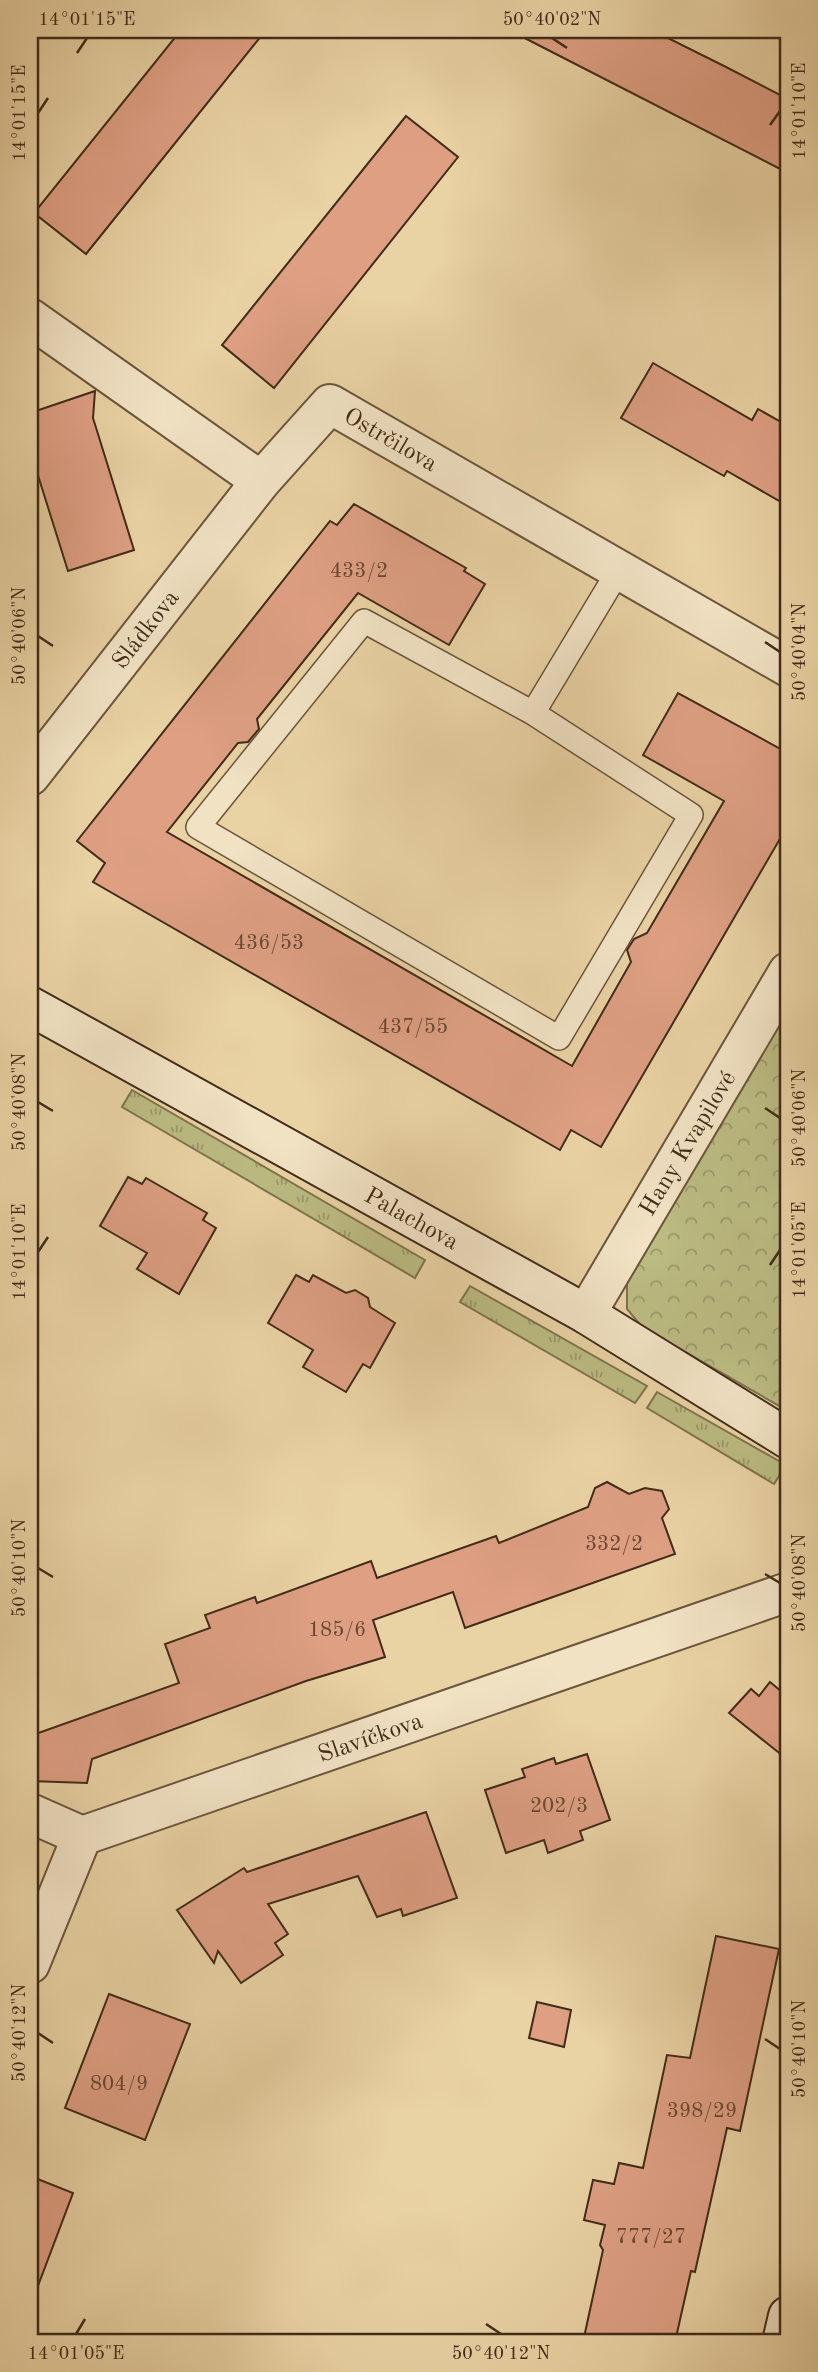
<svg xmlns="http://www.w3.org/2000/svg" width="818" height="2372" font-family="'Old Standard TT',serif">
	<style>
		.grass { fill: url(#grass-tufts); stroke: #7e734d; stroke-width: 2 }
		.park { fill: url(#park-crowns); stroke: #7e734d; stroke-width: 2 }
		.building { fill: #de9f83; stroke: #412b18; stroke-width: 2 }
		.lines { fill: none; stroke-linecap: round; stroke-linejoin: round }
		.lane-casing { stroke: #6b553b; stroke-width: 26 }
		.street-casing { stroke: #6b553b; stroke-width: 42 }
		.secondary-casing { stroke: #412b18; stroke-width: 42 }
		.lane { stroke: #f1e2c4; stroke-width: 23 }
		.street { stroke: #f1e2c4; stroke-width: 38 }
		.secondary { stroke: #f1e2c4; stroke-width: 38 }
		.ticks { fill: none; stroke: #412b18; stroke-width: 2.5 }
		.labels { text-anchor: middle; stroke-width: 5; stroke-linejoin: round; paint-order: stroke }
		.number-label { font-size: 21px; fill: #684833 }
		.street-label { font-size: 24px; fill: #412b18; stroke: #f1e2c4 }
		.neatline { fill: none; stroke: #412b18; stroke-width: 2.5 }
		.ticks-label { font-size: 18px; text-anchor: middle; fill: #412b18 }
	</style>
	<defs>
		<pattern id="grass-tufts" width="24" height="20" patternUnits="userSpaceOnUse" patternTransform="scale(1.75)"><rect width="24" height="20" fill="#bbbb82"/><path d="M3 7l-1-3M5 7V3M7 7l1-3M15 17l-1-3M17 17v-4M19 17l1-3" fill="none" stroke="#9a9869"/></pattern>
		<pattern id="park-crowns" width="20" height="18" patternUnits="userSpaceOnUse" patternTransform="scale(1.75)"><rect width="20" height="18" fill="#bbbb82"/><path d="M2 6a3 3 0 1 1 6 0M12 15a3 3 0 1 1 6 0" fill="none" stroke="#9a9869"/></pattern>
	</defs>
	<rect width="100%" height="100%" fill="#e9d2a4"/>
	<filter id="stains"><feTurbulence type="fractalNoise" baseFrequency=".00286" numOctaves="4"/><feColorMatrix values="0 0 0 0 .2 0 0 0 0 .09 0 0 0 0 .02 0 0 0 .5 -.17"/></filter>
	<radialGradient id="worn" r=".72"><stop offset=".6" stop-color="#630" stop-opacity="0"/><stop offset="1" stop-color="#630" stop-opacity=".3"/></radialGradient>
	<g class="grass">
		<polygon points="132,1090 425,1260 415,1278 122,1107"/>
		<polygon points="470,1286 647,1386 635,1403 460,1302"/>
		<polygon points="657,1392 786,1465 774,1484 647,1408"/>
	</g>
	<polygon class="park" points="788,1006 788,1411 642,1327 627,1309 627,1281"/>
	<g class="building">
		<polygon points="181,30 266,30 86,254 34,213"/>
		<polygon points="509,30 652,30 726,67 788,99 788,173"/>
		<polygon points="406,116 458,157 274,388 222,345"/>
		<polygon points="653,363 752,420 758,409 788,426 788,506 727,471 724,476 621,418"/>
		<polygon points="95,391 93,418 134,550 68,571 30,450 30,413"/>
		<polygon points="354,504 466,568 464,571 485,584 449,645 358,593 257,719 259,729 248,742 238,743 167,832 572,1066 631,962 627,950 634,939 647,933 724,801 643,755 678,693 788,753 788,825 601,1147 571,1130 560,1150 93,882 105,863 77,841 330,521 337,525"/>
		<polygon points="128,1177 142,1184 146,1178 207,1213 203,1220 216,1228 179,1294 137,1269 147,1253 100,1226"/>
		<polygon points="296,1275 309,1282 313,1275 346,1293 355,1290 368,1298 370,1307 395,1323 370,1368 363,1364 346,1392 303,1367 313,1350 268,1323"/>
		<polygon points="607,1482 629,1494 645,1488 662,1491 669,1509 662,1518 675,1554 465,1628 453,1592 373,1620 385,1657 306,1681 92,1759 87,1783 30,1781 30,1736 179,1683 165,1644 210,1628 205,1615 255,1597 257,1603 371,1561 377,1578 496,1536 499,1543 588,1507 595,1488"/>
		<polygon points="770,1682 788,1697 788,1760 729,1713 751,1689 759,1696"/>
		<polygon points="587,1754 610,1820 580,1831 583,1840 548,1853 544,1840 506,1853 485,1790 525,1777 522,1769 554,1758 556,1764"/>
		<polygon points="426,1812 457,1898 403,1916 401,1909 377,1917 358,1876 268,1904 288,1934 275,1943 283,1955 241,1983 218,1951 214,1963 177,1910 244,1868 247,1872"/>
		<polygon points="716,1936 779,1949 740,2131 727,2128 695,2272 691,2271 675,2342 583,2342 603,2250 600,2245 605,2225 584,2220 593,2180 614,2184 619,2163 643,2168 667,2055 690,2058"/>
		<polygon points="109,1994 190,2024 145,2140 65,2108"/>
		<polygon points="537,2002 571,2010 564,2047 529,2038"/>
		<polygon points="30,2176 73,2193 33,2299 30,2299"/>
	</g>
	<g class="lines">
		<g class="lane-casing">
			<polyline id="lane" points="533,713 691,815 559,1038 198,827 364,621 533,713 619,570"/>
		</g>
		<g class="street-casing">
			<g id="street">
				<polyline points="30,318 261,481"/>
				<polyline points="30,776 261,481 330,404 788,667"/>
				<polyline points="586,1314 788,972"/>
				<polyline points="30,1813 82,1836"/>
				<polyline points="30,1964 82,1836 788,1592"/>
			</g>
		</g>
		<g class="secondary-casing">
			<g id="secondary">
				<polyline points="30,1006 586,1314 788,1439"/>
				<polyline points="782,2342 788,2316"/>
			</g>
		</g>
		<use href="#lane" class="lane"/>
		<use href="#street" class="street"/>
		<use href="#secondary" class="secondary"/>
	</g>
	<path class="ticks" d="M 552,38 L 567,48M 77,53 L 87,38M 38,113 L 48,98M 770,125 L 780,111M 38,636 L 53,646M 765,642 L 780,652M 38,1102 L 53,1111M 765,1108 L 780,1118M 38,1252 L 48,1237M 770,1265 L 780,1250M 38,1568 L 53,1577M 765,1574 L 780,1583M 38,2033 L 53,2043M 765,2039 L 780,2049M 486,2324 L 501,2334M 76,2334 L 85,2319"/>
	<g class="labels">
		<g class="number-label">
			<text x="359" y="577">433/2</text>
			<text x="269" y="949">436/53</text>
			<text x="413" y="1033">437/55</text>
			<text x="614" y="1550">332/2</text>
			<text x="337" y="1636">185/6</text>
			<text x="559" y="1812">202/3</text>
			<text x="119" y="2090">804/9</text>
			<text x="702" y="2117">398/29</text>
			<text x="651" y="2243">777/27</text>
		</g>
		<g class="street-label">
			<text transform="translate(391 439) rotate(30)" y="8">Ostrčilova</text>
			<text transform="translate(145 629) rotate(-52)" y="8">Sládkova</text>
			<text transform="translate(687 1143) rotate(-59)" y="8">Hany Kvapilové</text>
			<text transform="translate(412 1218) rotate(29)" y="8">Palachova</text>
			<text transform="translate(370 1737) rotate(-19)" y="8">Slavíčkova</text>
		</g>
	</g>
	<rect width="818" height="2372" fill="none" stroke="#e9d2a4" stroke-width="77"/>
	<rect x="38" y="38" width="742" height="2296" class="neatline"/>
	<g class="ticks-label">
		<text x="87" y="25">14°01'15"E</text>
		<text x="552" y="25">50°40'02"N</text>
		<text transform="translate(799 111) rotate(-90)" y="6">14°01'10"E</text>
		<text transform="translate(19 113) rotate(-90)" y="6">14°01'15"E</text>
		<text transform="translate(19 636) rotate(-90)" y="6">50°40'06"N</text>
		<text transform="translate(799 652) rotate(-90)" y="6">50°40'04"N</text>
		<text transform="translate(19 1102) rotate(-90)" y="6">50°40'08"N</text>
		<text transform="translate(799 1118) rotate(-90)" y="6">50°40'06"N</text>
		<text transform="translate(799 1250) rotate(-90)" y="6">14°01'05"E</text>
		<text transform="translate(19 1252) rotate(-90)" y="6">14°01'10"E</text>
		<text transform="translate(19 1568) rotate(-90)" y="6">50°40'10"N</text>
		<text transform="translate(799 1583) rotate(-90)" y="6">50°40'08"N</text>
		<text transform="translate(19 2033) rotate(-90)" y="6">50°40'12"N</text>
		<text transform="translate(799 2049) rotate(-90)" y="6">50°40'10"N</text>
		<text x="76" y="2359">14°01'05"E</text>
		<text x="501" y="2359">50°40'12"N</text>
	</g>
	<rect width="100%" height="100%" filter="url(#stains)"/>
	<rect width="100%" height="100%" fill="url(#worn)"/>
</svg>
